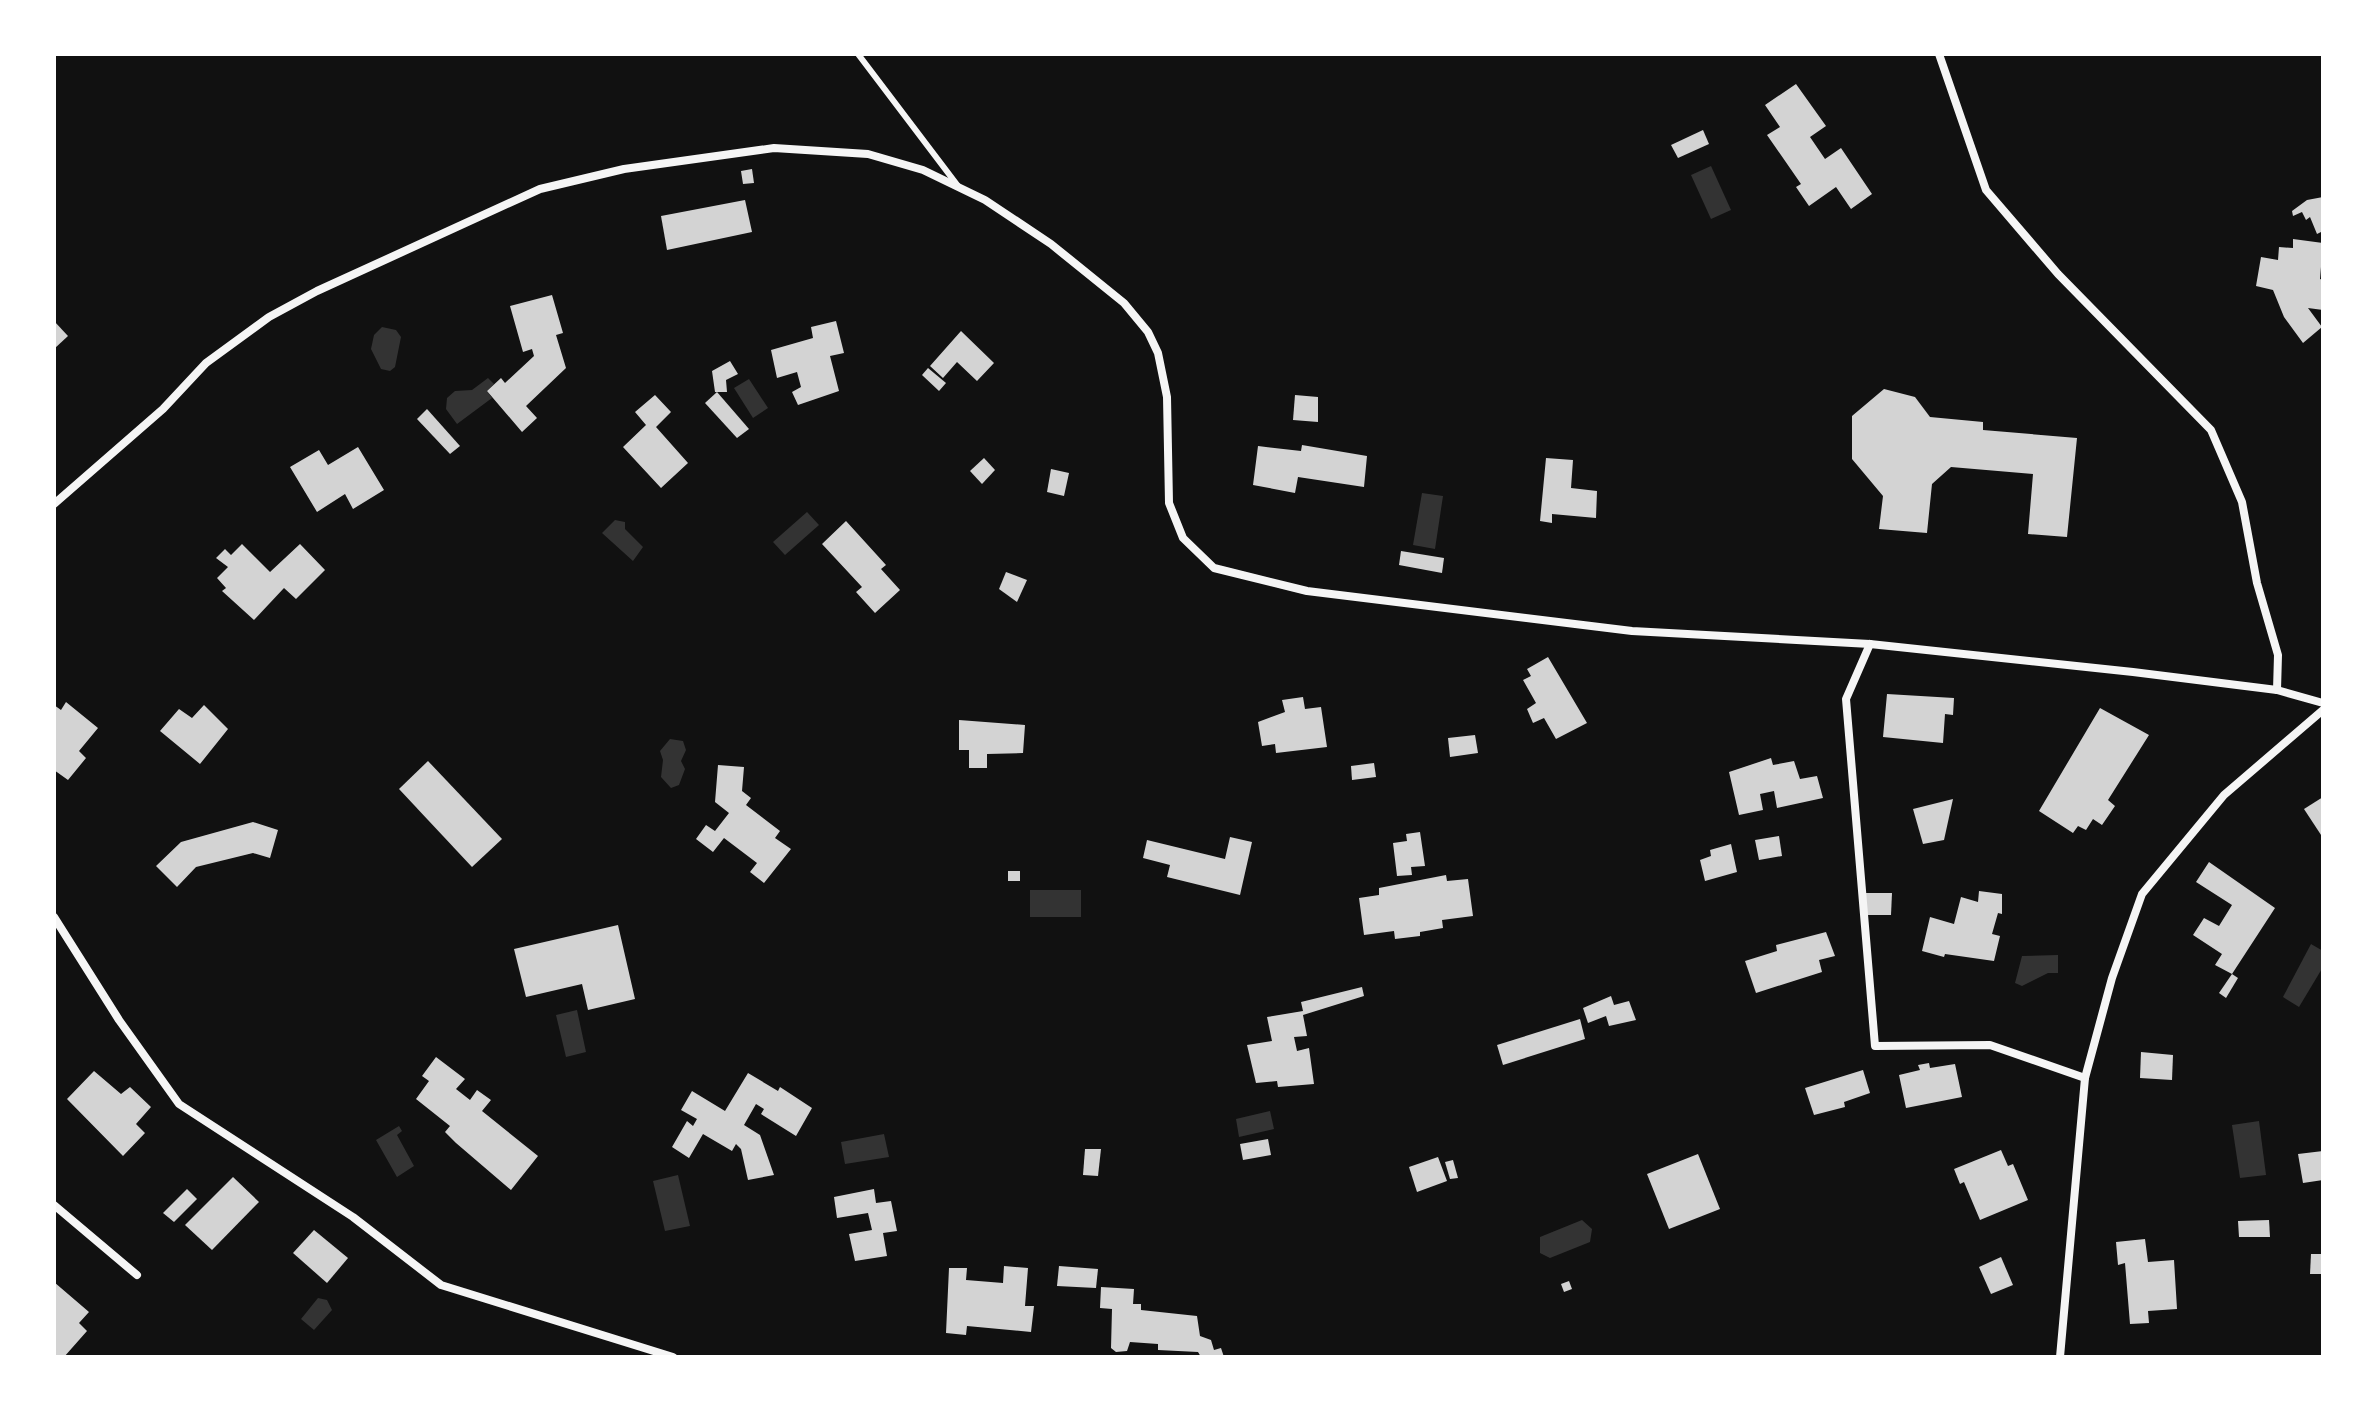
<svg xmlns="http://www.w3.org/2000/svg" width="2377" height="1411" font-family="'Asap Condensed',sans-serif">
	<style>
		.water { fill: #333 }
		.building { fill: #d3d3d3 }
		.lines { fill: none; stroke-linecap: round; stroke-linejoin: round }
		.service { stroke: #f5f5f5; stroke-width: 6 }
		.minor { stroke: #f5f5f5; stroke-width: 8 }
	</style>
	<rect width="100%" height="100%" fill="#111"/>
	<g class="water">
		<polygon points="1711,166 1731,210 1711,219 1691,175"/>
		<polygon points="382,327 396,330 401,337 395,367 390,371 381,369 371,349 374,335"/>
		<polygon points="488,378 494,384 487,391 492,398 457,424 446,409 447,398 455,391 472,390"/>
		<polygon points="749,379 768,408 753,418 734,388"/>
		<polygon points="1422,493 1443,496 1435,549 1413,545"/>
		<polygon points="807,512 819,525 785,555 773,542"/>
		<polygon points="615,520 625,522 625,529 643,547 633,561 602,533"/>
		<polygon points="670,739 683,741 686,750 681,761 685,769 679,785 671,788 661,777 663,760 660,751"/>
		<rect x="1030" y="890" width="51" height="27"/>
		<polygon points="2311,944 2323,951 2323,967 2299,1007 2283,997"/>
		<polygon points="2058,955 2058,973 2048,973 2022,986 2015,983 2022,956"/>
		<polygon points="577,1010 586,1052 566,1057 556,1015"/>
		<polygon points="1270,1111 1274,1129 1239,1137 1236,1119"/>
		<polygon points="2259,1121 2266,1175 2240,1178 2232,1125"/>
		<polygon points="399,1126 402,1131 397,1135 414,1166 397,1177 376,1140"/>
		<polygon points="884,1134 889,1157 845,1164 841,1142"/>
		<polygon points="678,1175 690,1226 665,1231 653,1181"/>
		<polygon points="1582,1220 1592,1229 1590,1242 1550,1258 1540,1253 1540,1237"/>
		<polygon points="318,1298 327,1300 332,1310 314,1330 301,1319"/>
	</g>
	<g class="building">
		<polygon points="1796,84 1826,126 1810,137 1825,159 1841,148 1872,194 1851,209 1836,187 1809,206 1796,187 1801,184 1767,135 1780,127 1765,105"/>
		<polygon points="1703,130 1709,144 1678,158 1671,145"/>
		<polygon points="752,169 754,183 743,184 741,171"/>
		<polygon points="2323,197 2323,231 2317,234 2310,217 2306,220 2302,212 2293,216 2292,211 2307,200"/>
		<polygon points="745,200 752,232 667,250 661,216"/>
		<polygon points="2293,239 2323,243 2320,279 2323,280 2323,310 2308,308 2322,327 2303,343 2284,317 2273,290 2256,286 2261,257 2278,260 2279,247 2293,248"/>
		<polygon points="552,295 563,333 556,335 566,368 526,406 537,418 522,432 487,391 501,378 505,383 534,356 532,349 523,352 510,306"/>
		<polygon points="54,321 68,336 54,349"/>
		<polygon points="836,321 844,353 830,356 839,391 798,405 792,392 801,387 797,372 777,378 771,350 813,338 811,327"/>
		<polygon points="961,331 994,363 977,381 957,362 943,378 930,366"/>
		<polygon points="730,361 738,374 726,380 727,392 715,392 712,371"/>
		<polygon points="928,368 946,383 939,391 922,375"/>
		<polygon points="1884,389 1915,397 1930,417 1983,422 1983,430 2077,438 2067,537 2028,534 2033,474 1951,467 1932,484 1927,533 1879,529 1883,496 1852,459 1852,416"/>
		<polygon points="717,392 749,429 737,438 705,403"/>
		<polygon points="655,395 671,412 656,427 688,463 661,488 623,447 646,425 635,412"/>
		<polygon points="1295,395 1318,397 1318,422 1293,420"/>
		<polygon points="427,409 460,446 450,454 417,419"/>
		<polygon points="1302,445 1367,456 1364,487 1298,477 1295,493 1253,485 1258,446 1301,451"/>
		<polygon points="358,447 384,490 353,509 345,494 317,512 290,467 319,450 328,465"/>
		<polygon points="984,458 995,470 982,484 970,471"/>
		<polygon points="1546,458 1573,460 1571,488 1597,491 1596,518 1552,514 1552,523 1540,521"/>
		<polygon points="1051,469 1069,473 1064,496 1047,492"/>
		<polygon points="846,521 886,565 881,569 900,590 875,613 856,592 862,587 822,544"/>
		<polygon points="242,544 270,572 300,544 325,570 296,599 284,588 254,620 222,591 226,588 217,578 228,567 216,558 225,549 231,555"/>
		<polygon points="1401,551 1444,558 1442,573 1399,565"/>
		<polygon points="1006,572 1027,580 1017,602 999,589"/>
		<polygon points="1548,657 1587,723 1556,739 1544,718 1533,723 1527,709 1536,703 1523,680 1531,676 1527,669"/>
		<polygon points="1887,694 1954,698 1953,715 1945,714 1943,743 1883,737"/>
		<polygon points="1303,697 1305,709 1321,707 1327,747 1276,753 1275,744 1262,746 1258,722 1285,712 1282,700"/>
		<polygon points="66,702 98,728 79,751 86,758 68,780 54,770 54,705 61,710"/>
		<polygon points="204,705 228,729 200,764 160,731 179,709 192,718"/>
		<polygon points="2100,708 2149,735 2108,800 2115,806 2102,825 2093,819 2086,830 2078,826 2073,833 2039,811"/>
		<polygon points="959,720 1025,725 1023,753 987,754 987,768 969,768 969,750 959,750"/>
		<polygon points="1475,735 1478,753 1450,757 1448,738"/>
		<polygon points="1771,758 1773,765 1794,761 1800,779 1817,776 1823,798 1777,808 1774,791 1760,794 1763,810 1739,815 1729,772"/>
		<polygon points="428,761 502,839 472,867 399,789"/>
		<polygon points="1374,763 1376,777 1352,780 1351,766"/>
		<polygon points="718,765 744,767 742,791 751,798 746,805 780,831 775,838 791,849 764,883 750,872 757,863 724,838 713,852 696,839 706,825 715,831 729,813 715,802"/>
		<polygon points="2323,797 2323,838 2304,809"/>
		<polygon points="1953,799 1944,840 1923,844 1913,809"/>
		<polygon points="253,822 278,830 270,858 253,853 196,867 177,887 156,866 181,842"/>
		<polygon points="1420,832 1425,866 1411,867 1412,875 1397,876 1393,843 1407,841 1406,834"/>
		<polygon points="1779,836 1782,856 1759,860 1755,840"/>
		<polygon points="1230,837 1252,842 1240,895 1167,877 1170,865 1143,858 1147,840 1225,859"/>
		<polygon points="1731,844 1737,872 1705,881 1700,860 1711,856 1710,850"/>
		<polygon points="2209,862 2275,908 2232,974 2215,965 2222,954 2193,935 2204,918 2219,926 2232,905 2196,882"/>
		<rect x="1008" y="871" width="12" height="10"/>
		<polygon points="1446,875 1447,881 1468,879 1473,916 1442,920 1443,928 1420,932 1420,936 1395,939 1394,931 1364,935 1359,898 1379,895 1379,888"/>
		<polygon points="1979,891 2002,894 2002,914 1998,913 1992,934 2000,936 1994,961 1945,954 1944,957 1922,951 1930,917 1954,924 1961,897 1978,902"/>
		<polygon points="1866,893 1892,893 1891,915 1866,915"/>
		<polygon points="618,925 635,999 588,1010 582,984 526,997 514,949"/>
		<polygon points="1826,932 1835,956 1819,960 1822,972 1756,993 1745,961 1777,951 1776,945"/>
		<polygon points="2232,974 2238,978 2226,998 2219,993"/>
		<polygon points="1362,987 1364,996 1303,1015 1307,1036 1294,1037 1297,1051 1309,1048 1314,1084 1278,1087 1277,1081 1256,1083 1247,1045 1272,1041 1267,1017 1303,1011 1301,1002"/>
		<polygon points="1611,996 1614,1005 1629,1001 1636,1020 1609,1026 1606,1016 1588,1023 1583,1008"/>
		<polygon points="1580,1019 1585,1039 1503,1065 1497,1045"/>
		<polygon points="2141,1052 2173,1055 2172,1080 2140,1078"/>
		<polygon points="436,1057 465,1079 456,1089 470,1100 477,1090 491,1100 482,1111 538,1156 511,1190 456,1143 445,1132 450,1126 416,1099 429,1081 422,1076"/>
		<polygon points="1929,1063 1930,1068 1955,1064 1962,1097 1906,1108 1899,1075 1920,1070 1918,1065"/>
		<polygon points="1863,1070 1870,1093 1844,1102 1845,1107 1814,1115 1805,1088"/>
		<polygon points="94,1071 121,1094 130,1087 151,1107 136,1124 145,1133 123,1156 67,1099"/>
		<polygon points="748,1073 778,1091 780,1087 812,1108 796,1136 761,1114 764,1109 756,1104 744,1125 760,1135 774,1175 748,1180 741,1149 736,1144 732,1151 703,1134 689,1158 672,1147 687,1121 693,1126 697,1119 681,1110 692,1091 725,1111"/>
		<polygon points="1268,1139 1271,1155 1243,1160 1240,1144"/>
		<polygon points="1085,1149 1101,1149 1098,1176 1083,1175"/>
		<polygon points="2001,1150 2008,1166 2013,1164 2028,1200 1980,1220 1964,1182 1960,1184 1954,1169"/>
		<polygon points="2323,1151 2323,1180 2303,1183 2298,1154"/>
		<polygon points="1698,1154 1720,1209 1669,1229 1647,1174"/>
		<polygon points="1438,1157 1447,1181 1417,1192 1409,1167"/>
		<polygon points="1453,1160 1458,1178 1450,1179 1445,1162"/>
		<polygon points="233,1177 259,1202 212,1250 185,1225"/>
		<polygon points="187,1189 197,1199 174,1222 163,1213"/>
		<polygon points="874,1189 876,1203 891,1201 897,1231 883,1233 887,1256 855,1261 849,1234 872,1230 868,1213 837,1218 834,1197"/>
		<polygon points="2269,1220 2270,1237 2239,1237 2238,1221"/>
		<polygon points="314,1230 348,1258 327,1283 293,1253"/>
		<polygon points="2145,1239 2148,1262 2174,1260 2177,1309 2148,1311 2149,1323 2130,1324 2125,1263 2118,1265 2116,1242"/>
		<polygon points="2311,1254 2323,1254 2323,1274 2310,1274"/>
		<polygon points="2001,1257 2013,1285 1991,1294 1979,1267"/>
		<polygon points="1004,1266 1028,1268 1025,1306 1034,1306 1031,1332 967,1326 966,1335 946,1333 949,1268 967,1268 966,1280 1003,1283"/>
		<polygon points="1059,1266 1098,1269 1096,1288 1057,1286"/>
		<polygon points="1569,1281 1572,1289 1564,1292 1561,1284"/>
		<polygon points="54,1282 89,1312 79,1323 87,1331 64,1357 54,1357"/>
		<polygon points="1101,1287 1134,1289 1133,1304 1141,1304 1141,1310 1197,1316 1200,1336 1211,1340 1214,1350 1221,1348 1224,1357 1201,1357 1198,1352 1158,1350 1158,1344 1130,1342 1127,1351 1116,1352 1111,1348 1112,1309 1100,1308"/>
	</g>
	<g class="lines">
		<polyline class="service" points="858,54 958,186"/>
		<g class="minor">
			<polyline points="1939,54 1986,190 2058,274 2211,430 2242,502 2257,583 2278,655 2277,690"/>
			<polyline points="54,504 163,409 206,363 269,317 317,291 540,189 624,169 774,148 868,154 923,170 985,200 1051,244 1124,303 1148,332 1158,353 1167,397 1169,503 1183,538 1214,568 1307,591 1632,631 1870,644 2133,672 2277,690 2323,703"/>
			<polyline points="1870,644 1846,699 1875,1046 1990,1045 2085,1078"/>
			<polyline points="54,917 119,1020 179,1104 353,1217 441,1285 673,1357"/>
			<polyline points="54,1205 137,1275"/>
			<polyline points="2060,1357 2085,1078 2112,978 2142,894 2224,795 2323,710"/>
		</g>
	</g>
	<rect width="2377" height="1411" fill="none" stroke="#ffffff" stroke-width="112"/>
</svg>
